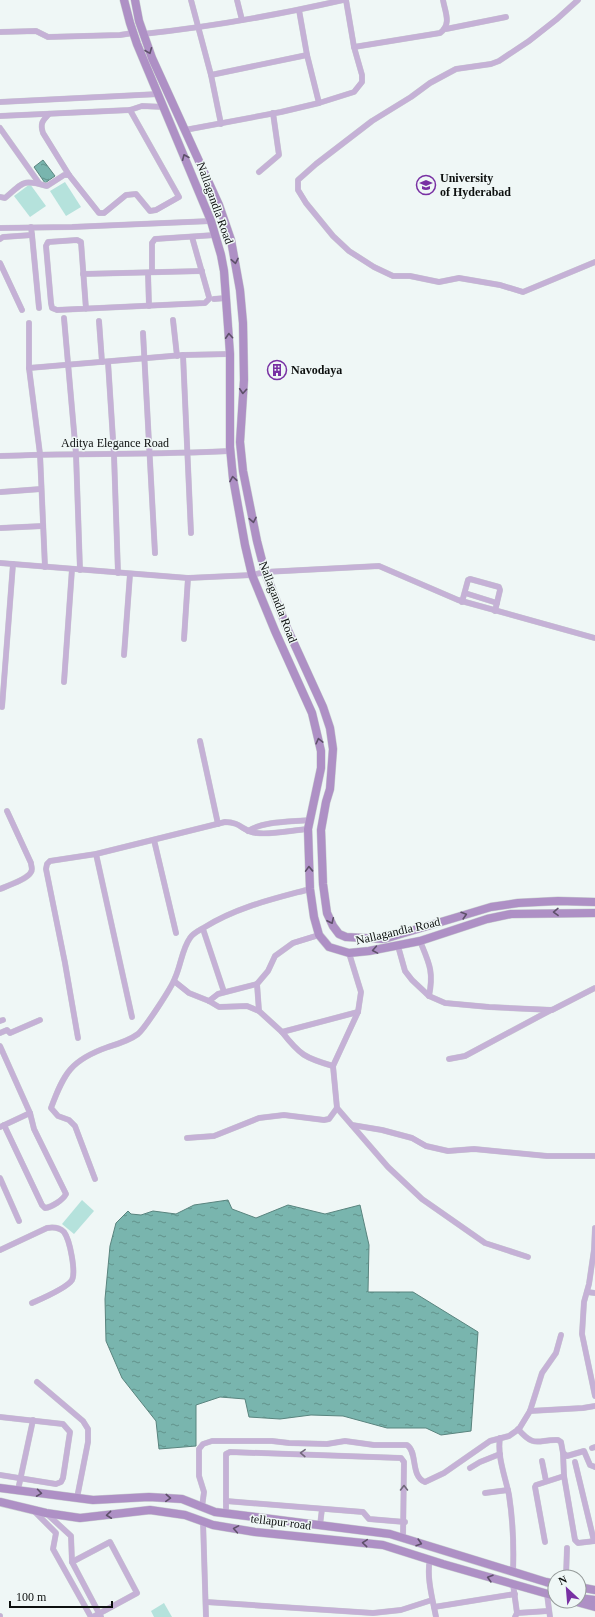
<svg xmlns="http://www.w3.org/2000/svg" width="595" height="1617" font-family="Georgia,serif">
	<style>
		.green { fill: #b5e2dc }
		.water { fill: url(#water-ripples); stroke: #59847e }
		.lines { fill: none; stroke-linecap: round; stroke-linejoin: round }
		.street-casing { stroke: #cbd2d1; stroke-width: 6 }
		.secondary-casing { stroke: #cbd2d1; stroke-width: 9 }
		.street { stroke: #c5b1d6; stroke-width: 5.5 }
		.secondary { stroke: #ae90c5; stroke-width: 8 }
		.oneway { stroke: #5e506a }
		.oneway2 { stroke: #72697c }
		.labels { text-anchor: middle; stroke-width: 3; stroke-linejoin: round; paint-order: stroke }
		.poi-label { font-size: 12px; font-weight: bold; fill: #0d100f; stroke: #eff7f6; text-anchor: start }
		.street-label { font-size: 12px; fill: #0d100f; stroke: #eff7f6 }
	</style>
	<defs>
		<pattern id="water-ripples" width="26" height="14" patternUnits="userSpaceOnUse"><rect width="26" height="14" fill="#79b5ae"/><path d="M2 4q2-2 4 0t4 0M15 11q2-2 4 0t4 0" fill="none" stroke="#62928c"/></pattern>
	</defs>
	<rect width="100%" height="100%" fill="#eff7f6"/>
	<g class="green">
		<polygon points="65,182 81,207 66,216 50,191"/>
		<polygon points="30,184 46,206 30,217 14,196"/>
		<polygon points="82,1200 94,1211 74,1234 62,1224"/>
		<polygon points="164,1603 172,1617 154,1617 151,1611"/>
	</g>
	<g class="water">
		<polygon points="43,160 55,176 45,183 34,167"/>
		<polygon points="228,1200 232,1209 256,1218 288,1205 325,1214 360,1205 369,1245 368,1292 413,1292 478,1332 471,1431 441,1435 426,1428 387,1428 343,1416 311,1415 280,1419 249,1417 245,1399 220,1397 196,1405 196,1446 159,1449 156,1421 122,1378 106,1341 105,1299 110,1246 116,1223 128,1211 131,1214 141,1215 153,1211 176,1214 194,1205"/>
	</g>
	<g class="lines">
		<g class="street-casing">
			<g id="street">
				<polyline points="191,0 211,75 221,124"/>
				<polyline points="237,0 242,20"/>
				<polyline points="578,0 557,19 529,41 499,61 491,64 456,69 430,83 411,97 372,121 316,164 298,180 298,190 306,203 333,236 349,251 374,267 393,276 410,276 439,282 459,278 500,285 523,292 595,262"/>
				<polyline points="299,10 307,55 319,103"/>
				<polyline points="446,29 506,17"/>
				<polyline points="0,32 36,31 48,37 120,35 133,33"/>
				<path d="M 143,34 C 210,27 277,15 343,0"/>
				<path d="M 354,47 L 440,33 C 452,24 445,12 443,0"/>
				<polyline points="211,75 307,55"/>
				<polyline points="0,102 159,94"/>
				<path d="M 49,114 C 42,121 40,124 43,133 L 69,175"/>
				<polyline points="0,116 130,110 142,106 164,107"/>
				<polyline points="0,128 39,183"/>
				<polyline points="185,130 281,112 319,103 354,92 362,82 362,75 354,47 346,0"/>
				<polyline points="259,172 279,155 273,113"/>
				<path d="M 0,197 L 5,198 C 24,182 22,179 47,186 L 64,175 L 69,175 L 99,213 L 104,213 L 126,195 L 136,194 L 150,211 L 156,210 L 179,197 L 130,110"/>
				<polyline points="0,228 72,227 211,221"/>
				<polyline points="32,235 39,308"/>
				<polyline points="0,239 3,237 32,235 31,227"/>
				<polyline points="0,263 22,310"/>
				<polyline points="152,272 152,243 155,239 215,235"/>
				<polyline points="148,273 149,306"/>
				<polyline points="83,274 202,271"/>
				<polyline points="214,299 226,298"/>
				<polyline points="86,309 81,242 77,240 48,242 46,246 51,303 52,308 57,310 205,303 209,299 209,297 192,237"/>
				<polyline points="64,318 76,454 80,570"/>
				<polyline points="173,320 177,356"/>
				<polyline points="99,321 102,362"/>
				<polyline points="29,323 29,368 183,355 230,354"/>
				<polyline points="143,333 155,553"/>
				<polyline points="183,355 191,533"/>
				<polyline points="108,362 114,455 118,573"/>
				<polyline points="29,368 40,454 45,567"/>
				<path d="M 0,456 C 77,453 153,455 230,451"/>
				<polyline points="1,492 41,489"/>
				<polyline points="1,528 43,526"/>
				<polyline points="0,563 188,578 252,575 265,572 379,566 458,600 595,638"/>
				<polyline points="465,593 497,603"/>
				<polyline points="462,602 468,580 470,579 499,587 500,590 495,611"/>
				<polyline points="184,639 188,578"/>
				<polyline points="124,655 130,574"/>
				<polyline points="64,682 72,569"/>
				<polyline points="2,707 13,564"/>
				<polyline points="200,741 218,824"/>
				<path d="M 248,831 C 263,821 292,822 310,820"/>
				<polyline points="154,840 176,933"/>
				<polyline points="96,854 132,1017"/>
				<path d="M 0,889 C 7,886 28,879 31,872 C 33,869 31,866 31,863 L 7,811"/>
				<polyline points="203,929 224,992"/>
				<path d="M 420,941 C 429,963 434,971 429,996"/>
				<polyline points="398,946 405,971 412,980 429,996 445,1003 489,1007 552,1010 595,988"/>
				<polyline points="349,953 361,992 358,1012 333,1066 337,1108 388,1167 422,1199 485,1243 528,1257"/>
				<polyline points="174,981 189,993 209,1001 219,1007 247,1006 259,1011"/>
				<polyline points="209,1001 218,994 257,984"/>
				<polyline points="0,1021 3,1020"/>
				<polyline points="282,1032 259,1011 257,984 268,971 275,956 293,943 319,935"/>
				<polyline points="0,1033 7,1030 10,1033 40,1020"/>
				<path d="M 78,1038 L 65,963 L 46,869 L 47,864 L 50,861 L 96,854 L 225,822 C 242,822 242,832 257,833 C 271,835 293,830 308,829"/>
				<path d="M 0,1046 L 30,1113 L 34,1129 L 66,1194 C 63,1200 52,1207 45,1208 L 42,1205 L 4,1125"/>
				<polyline points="449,1059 465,1056 551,1010"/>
				<path d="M 333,1066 C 305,1058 300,1055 282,1032 L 358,1012"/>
				<polyline points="352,1125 382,1130 412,1138 426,1146 448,1151 474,1149 547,1156 595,1156"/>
				<polyline points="0,1127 30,1113"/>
				<polyline points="187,1138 214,1136 259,1118 284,1115 324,1120 329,1119 337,1108"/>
				<polyline points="0,1178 19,1221"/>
				<path d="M 95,1179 L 75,1126 L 69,1120 L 58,1116 L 51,1108 C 64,1073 71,1060 108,1047 C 118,1044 130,1040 138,1034 C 145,1028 172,987 175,978 C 181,965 182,949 190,938 C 193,933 200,930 205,927 C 237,907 273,899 310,889"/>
				<polyline points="595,1228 594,1250 589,1284 584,1302 582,1334 595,1396"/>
				<path d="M 0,1250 L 47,1228 C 53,1227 59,1227 64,1232 C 70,1240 76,1272 72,1280 C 67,1288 41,1299 32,1303"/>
				<polyline points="587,1292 595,1293"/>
				<polyline points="37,1382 83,1421 88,1429 88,1442 77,1498"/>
				<polyline points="530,1411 583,1408 595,1406"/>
				<polyline points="0,1417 63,1424 70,1432 63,1478 61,1482 56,1484 0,1475"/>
				<path d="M 518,1429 C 535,1449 538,1439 558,1440 L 561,1442 L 563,1453 L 567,1456 L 584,1451 L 590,1465 L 595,1467"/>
				<path d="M 500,1438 C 497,1456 505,1476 509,1495 C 513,1521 514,1546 513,1572"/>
				<polyline points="592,1448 595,1447"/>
				<polyline points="563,1453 564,1476 575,1540 578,1543 595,1541"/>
				<polyline points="542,1461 546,1481"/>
				<polyline points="575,1462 594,1541"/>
				<polyline points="470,1468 480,1462 500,1454"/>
				<polyline points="18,1490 33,1420"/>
				<polyline points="485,1493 508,1490"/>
				<polyline points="226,1501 363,1512 369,1519 405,1522"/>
				<path d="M 202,1507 L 204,1492 L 199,1476 L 199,1449 L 203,1444 L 212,1441 L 272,1441 L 289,1443 L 327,1444 L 345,1441 L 374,1445 L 407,1445 C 418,1452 410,1476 425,1482 L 444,1473 L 490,1441 L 509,1436 L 519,1429 L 530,1411 L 542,1373 L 556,1353 L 561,1335"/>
				<polyline points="33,1510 56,1533 53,1549 91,1617"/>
				<polyline points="46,1513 71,1536 72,1562 101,1617"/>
				<polyline points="226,1513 226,1454 230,1452 401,1458 404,1462 403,1538"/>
				<polyline points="203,1521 206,1617"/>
				<polyline points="320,1525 322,1509"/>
				<polyline points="545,1542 535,1487 536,1485 564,1476"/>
				<path d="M 430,1560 C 426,1576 433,1601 436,1617"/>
				<polyline points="72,1562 110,1542 137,1593 93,1617"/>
				<polyline points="566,1577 567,1548"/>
				<polyline points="513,1584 517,1613 515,1617"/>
				<polyline points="547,1594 550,1617"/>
				<polyline points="206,1602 373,1613 401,1610 432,1600"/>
				<polyline points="434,1607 515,1594"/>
				<polyline points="517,1613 548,1611"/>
				<polyline points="0,1616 0,1617"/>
			</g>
		</g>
		<g class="secondary-casing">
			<g id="secondary">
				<polyline points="124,0 130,23 137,44 211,221 221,255 224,271 230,354 230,447 233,478 245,545 252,575 275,631 312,713 321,751 321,768 308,829 310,889 314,917 319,935 329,947 349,953 369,951 420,941 487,919 511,914 595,913"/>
				<polyline points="135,0 139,21 152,58 219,205 231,240 240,290 243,323 244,380 240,442 243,471 257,541 265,572 287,628 323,707 330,728 333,749 330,789 326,802 321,830 323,884 327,913 333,926 339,934 346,937 384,939 491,907 518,903 558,901 595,902"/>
				<polyline points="0,1488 93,1500 149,1497 182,1499 215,1512 390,1534 546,1582 555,1584"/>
				<polyline points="0,1502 46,1513 80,1518 150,1510 185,1515 213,1525 255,1532 383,1545 443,1564 555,1596"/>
				<polyline points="579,1587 595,1590"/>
				<polyline points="579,1598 595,1600"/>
				<polyline points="573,1601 595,1607"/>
			</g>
		</g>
		<use href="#street" class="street"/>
		<use href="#secondary" class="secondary"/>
	</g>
	<defs><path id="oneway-chevron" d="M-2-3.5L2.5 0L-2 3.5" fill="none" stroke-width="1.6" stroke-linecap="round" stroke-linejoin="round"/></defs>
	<g class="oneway">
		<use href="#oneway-chevron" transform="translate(149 51) rotate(68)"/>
		<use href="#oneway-chevron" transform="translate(185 157) rotate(-113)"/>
		<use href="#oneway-chevron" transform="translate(235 261) rotate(79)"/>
		<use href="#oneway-chevron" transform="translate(229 336) rotate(-94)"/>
		<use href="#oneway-chevron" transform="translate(243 391) rotate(94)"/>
		<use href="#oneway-chevron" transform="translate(233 479) rotate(-99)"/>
		<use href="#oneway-chevron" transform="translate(253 520) rotate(79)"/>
		<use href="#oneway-chevron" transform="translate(319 741) rotate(-104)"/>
		<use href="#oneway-chevron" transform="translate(309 869) rotate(-92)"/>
		<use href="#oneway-chevron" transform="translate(556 912) rotate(179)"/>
		<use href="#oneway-chevron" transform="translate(464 915) rotate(-17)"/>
		<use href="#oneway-chevron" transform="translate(331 921) rotate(65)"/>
		<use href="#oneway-chevron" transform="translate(375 950) rotate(170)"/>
		<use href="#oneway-chevron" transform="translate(39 1493) rotate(8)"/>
		<use href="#oneway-chevron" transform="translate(168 1498) rotate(3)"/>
		<use href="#oneway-chevron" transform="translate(109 1515) rotate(174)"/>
		<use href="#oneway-chevron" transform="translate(236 1529) rotate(-170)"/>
		<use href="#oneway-chevron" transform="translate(365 1543) rotate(-175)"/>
		<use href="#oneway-chevron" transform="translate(419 1543) rotate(17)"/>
		<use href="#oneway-chevron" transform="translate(490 1578) rotate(-164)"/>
	</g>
	<g class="oneway2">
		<use href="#oneway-chevron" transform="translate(303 1453) rotate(-178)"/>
		<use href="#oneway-chevron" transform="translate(404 1488) rotate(-90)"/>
	</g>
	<defs>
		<g id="university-ring" transform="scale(1)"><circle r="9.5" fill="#eff7f6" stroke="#7830a3" stroke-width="1.5"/><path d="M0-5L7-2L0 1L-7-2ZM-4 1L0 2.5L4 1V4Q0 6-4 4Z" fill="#7830a3"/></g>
		<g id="building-ring" transform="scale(1)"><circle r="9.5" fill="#eff7f6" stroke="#7830a3" stroke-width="1.5"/><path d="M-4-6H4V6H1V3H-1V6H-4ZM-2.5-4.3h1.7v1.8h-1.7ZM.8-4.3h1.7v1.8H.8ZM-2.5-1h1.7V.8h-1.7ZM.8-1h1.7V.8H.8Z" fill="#7830a3"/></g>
	</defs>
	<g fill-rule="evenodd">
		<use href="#university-ring" x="426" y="185"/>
		<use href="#building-ring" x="277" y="370"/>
	</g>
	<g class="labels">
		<g class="poi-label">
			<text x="440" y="182">University<tspan x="440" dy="14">of Hyderabad</tspan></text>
			<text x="291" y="374">Navodaya</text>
		</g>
		<g class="street-label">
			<text transform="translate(215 203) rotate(70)" y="4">Nallagandla Road</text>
			<text x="115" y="447">Aditya Elegance Road</text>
			<text transform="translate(278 602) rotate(69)" y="4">Nallagandla Road</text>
			<text transform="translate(398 931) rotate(-13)" y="4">Nallagandla Road</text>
			<text transform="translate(281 1522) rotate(7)" y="4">tellapur road</text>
		</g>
	</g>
	<g transform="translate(567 1589) rotate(334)"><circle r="19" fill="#eff7f6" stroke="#959b9a"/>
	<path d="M0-3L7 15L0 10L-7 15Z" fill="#7830a3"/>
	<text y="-6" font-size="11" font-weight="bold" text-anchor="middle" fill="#0d100f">N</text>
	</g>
	<path d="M10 1601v6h102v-6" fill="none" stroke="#0d100f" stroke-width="2"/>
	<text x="16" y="1601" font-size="12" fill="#0d100f" stroke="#eff7f6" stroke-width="3" paint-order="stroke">100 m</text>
</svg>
